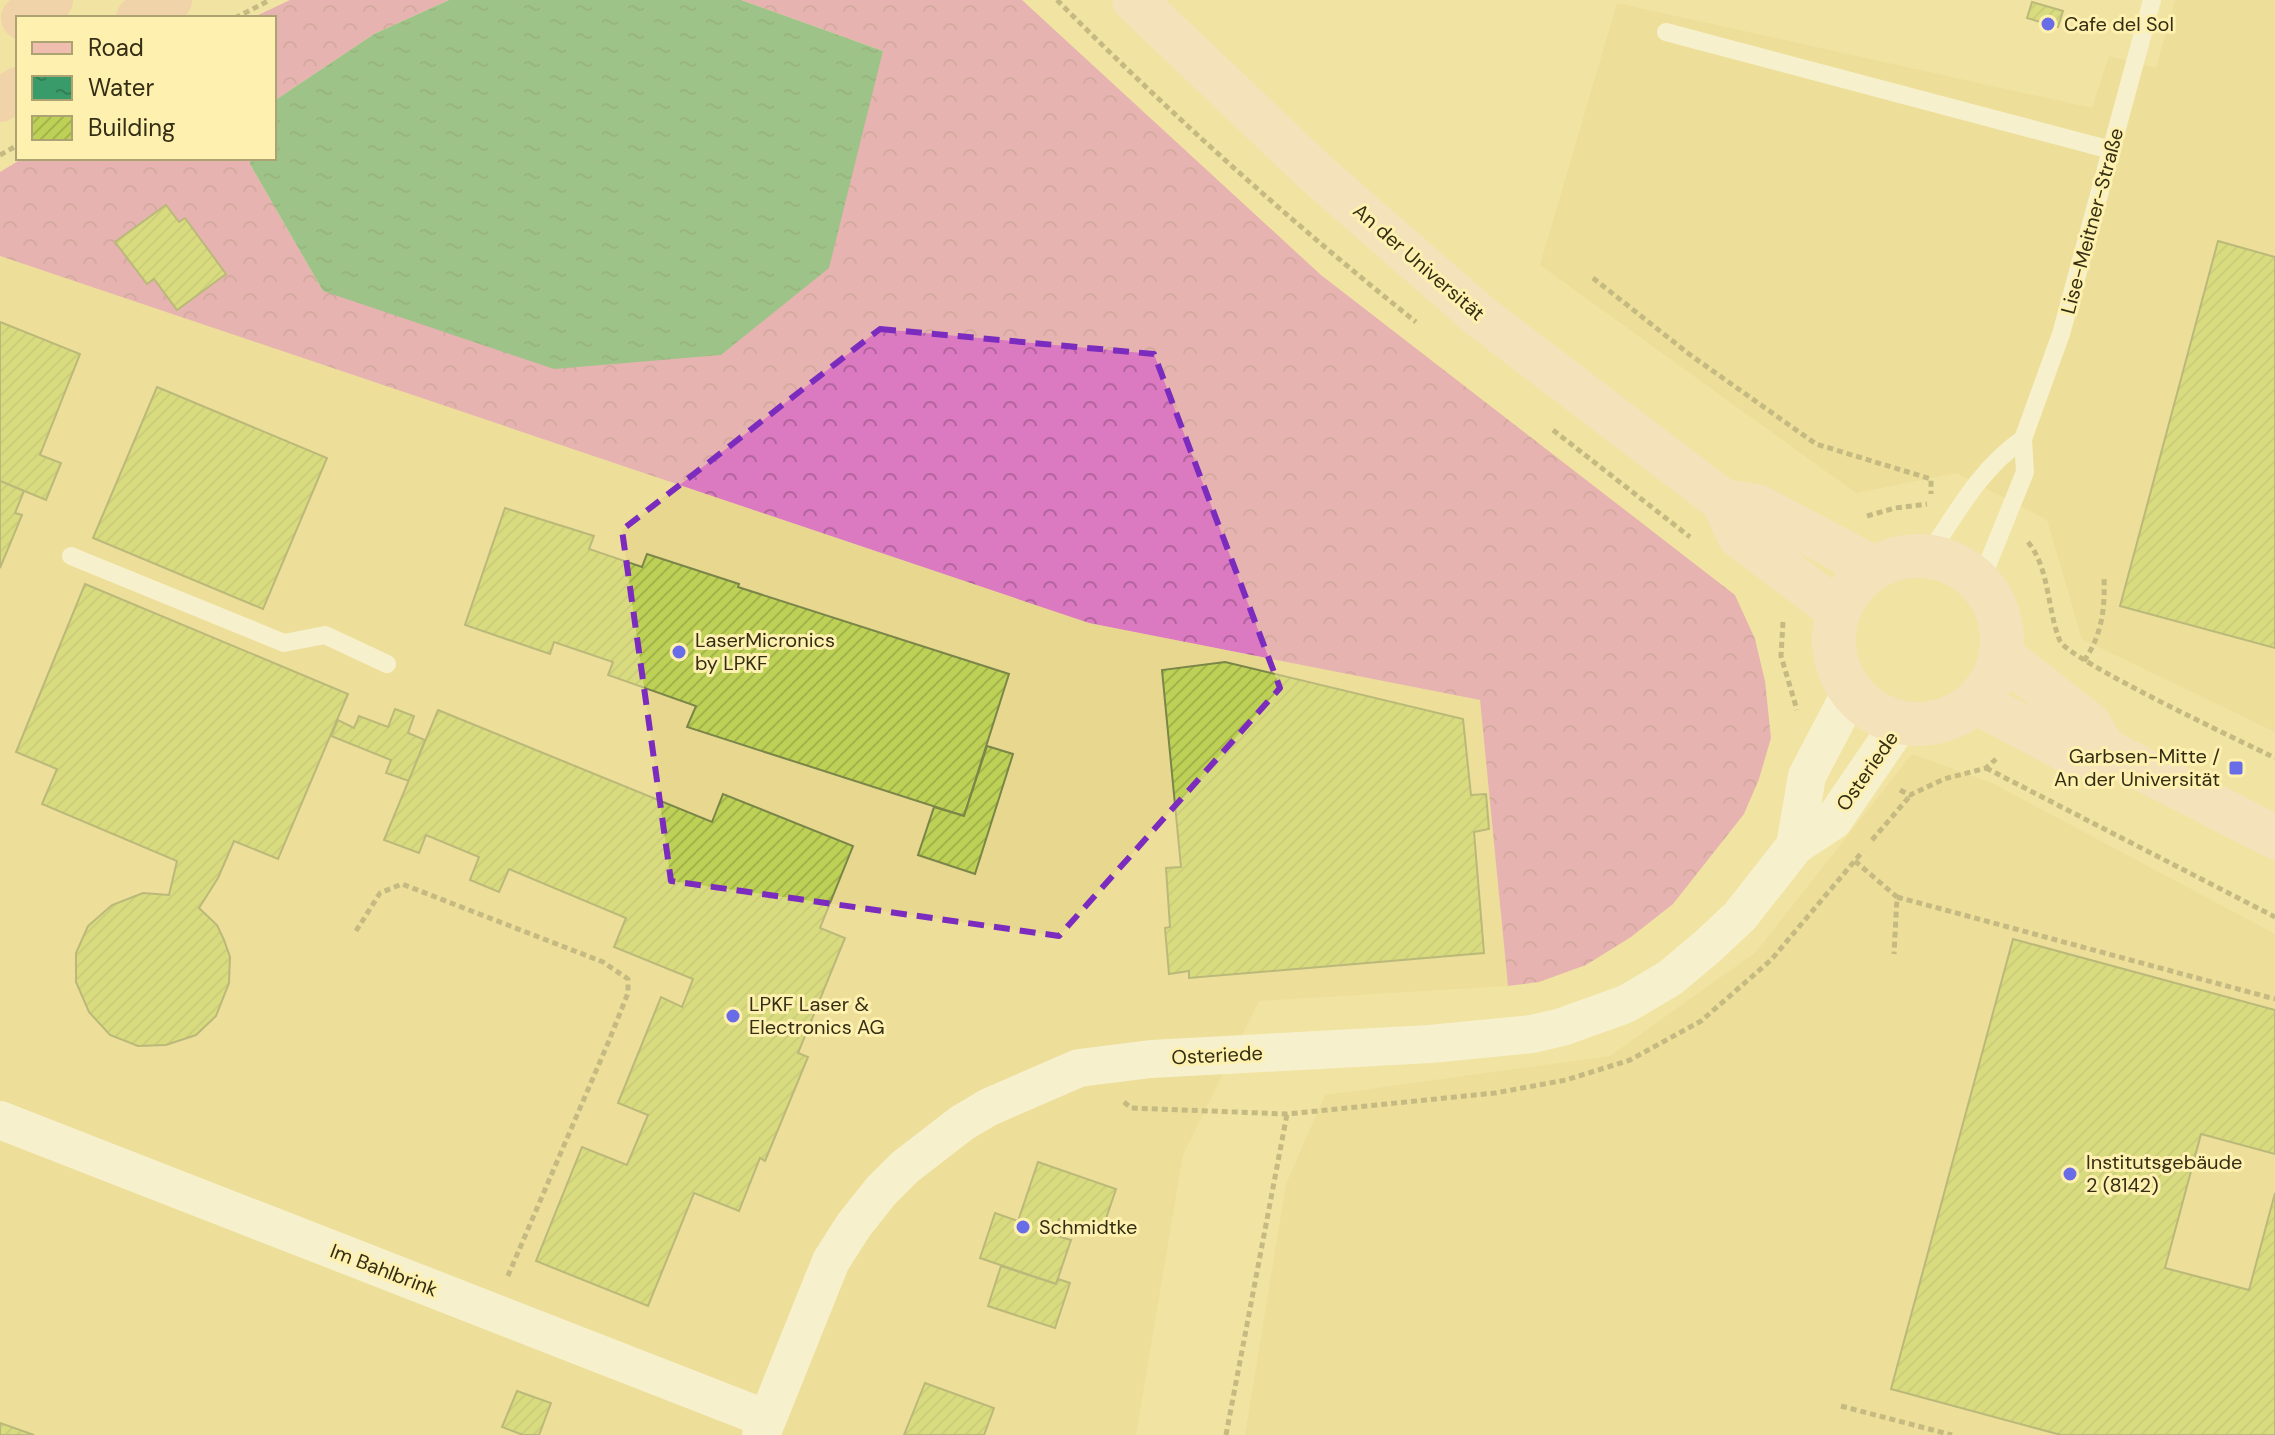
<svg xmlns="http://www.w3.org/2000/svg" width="2275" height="1435" font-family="'DM Sans',sans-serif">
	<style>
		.built { fill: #e8d88f }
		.forest { fill: url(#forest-crowns) }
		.water { fill: url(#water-ripples) }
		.building { fill: url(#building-hatch); stroke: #7a8549; stroke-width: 2 }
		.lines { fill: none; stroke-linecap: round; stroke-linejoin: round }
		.path { stroke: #91875a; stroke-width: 5; stroke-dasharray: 6 4; stroke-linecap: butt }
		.lane { stroke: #fff; stroke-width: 18 }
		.street { stroke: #fff; stroke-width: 38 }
		.secondary { stroke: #f8dfd7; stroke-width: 44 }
		.primary { stroke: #f0beaf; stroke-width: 44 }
		.marked { fill: none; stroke: #7b2cbf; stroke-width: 6; stroke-dasharray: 16 10; stroke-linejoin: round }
		.poi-dot { fill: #686ce6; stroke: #fef0af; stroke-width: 3 }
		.labels { text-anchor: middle; stroke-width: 6; stroke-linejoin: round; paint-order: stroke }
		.poi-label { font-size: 20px; fill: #342e14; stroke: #fef0af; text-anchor: start }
		.street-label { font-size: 20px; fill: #342e14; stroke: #fef0af }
	</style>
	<defs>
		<pattern id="forest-crowns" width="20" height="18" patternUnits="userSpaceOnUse" patternTransform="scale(2)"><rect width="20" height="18" fill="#db79c1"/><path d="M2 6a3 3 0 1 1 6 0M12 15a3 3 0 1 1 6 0" fill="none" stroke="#b2649c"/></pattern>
		<pattern id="water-ripples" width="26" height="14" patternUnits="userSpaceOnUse" patternTransform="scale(2)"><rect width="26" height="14" fill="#389b69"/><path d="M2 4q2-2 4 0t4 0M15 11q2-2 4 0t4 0" fill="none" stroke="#307f55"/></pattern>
		<pattern id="building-hatch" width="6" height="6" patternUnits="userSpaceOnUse" patternTransform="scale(2)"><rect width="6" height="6" fill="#bdd156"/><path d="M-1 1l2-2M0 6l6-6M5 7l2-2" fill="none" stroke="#a3b44a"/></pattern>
	</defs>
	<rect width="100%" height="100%" fill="#f1e3a2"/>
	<g class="built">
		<polygon points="2175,0 2275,0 2275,732 2082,639 2047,520 1956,473 1856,493 1540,265 1617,3 2092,108 2109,56 2156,68"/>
		<polygon points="0,256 1089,623 1480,700 1508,986 1259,1001 1183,1155 1136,1435 0,1435"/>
		<polygon points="1912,754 1992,783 2275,934 2275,1435 1245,1435 1286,1184 1325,1095 1610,1056 1756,952"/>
	</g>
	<g class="forest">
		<polygon points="290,0 449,0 374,34 274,101 274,18 252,18"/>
		<polygon points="741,0 1022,0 1321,275 1735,595 1755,639 1765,681 1771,738 1759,779 1744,814 1673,904 1631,937 1586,965 1539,982 1508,986 1480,700 1089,623 0,256 0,172 23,158 250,158 250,164 323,291 883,51"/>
	</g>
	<polygon class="water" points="449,0 741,0 883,51 829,268 721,355 554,369 323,291 250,164 250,158 274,158 274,101 374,34"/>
	<g class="building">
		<polygon points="2032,2 2063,11 2058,27 2027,18"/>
		<polygon points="166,205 179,222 185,218 226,274 177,310 154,279 147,284 115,242"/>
		<polygon points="2218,241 2275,257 2275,648 2120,606"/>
		<polygon points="0,322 80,354 40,455 61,463 46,500 0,481"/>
		<polygon points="157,387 327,458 263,609 93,538"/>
		<polygon points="0,481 24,491 15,513 22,515 0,568"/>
		<polygon points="505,508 594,536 589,549 642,567 647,554 739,584 738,587 1009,674 964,816 687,727 696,706 608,675 613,662 554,642 550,654 465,625"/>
		<polygon points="85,584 348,694 278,859 234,841 218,878 199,908 217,925 224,940 230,957 229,983 216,1016 196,1035 166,1045 138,1046 110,1035 89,1012 76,982 76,953 88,926 112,905 143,893 169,895 177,861 42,804 57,769 16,752"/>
		<polygon points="1225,662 1463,719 1471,795 1486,794 1489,829 1474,832 1484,953 1189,978 1189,971 1169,974 1165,928 1170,927 1166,868 1181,867 1162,670"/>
		<polygon points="395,709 414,716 408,733 425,740 409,781 386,773 391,760 331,736 338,720 354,728 359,716 388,727"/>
		<polygon points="438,710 712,822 723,794 853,846 820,928 845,938 798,1053 808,1057 765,1161 760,1158 739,1211 694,1193 648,1306 536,1261 582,1147 627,1165 648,1115 618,1103 661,997 682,1007 693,979 614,947 626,918 509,869 499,892 470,880 479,857 426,835 419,853 384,840"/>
		<polygon points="987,746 1013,754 975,874 918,855 934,807 964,816"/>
		<polygon points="2013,939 2275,1010 2275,1154 2201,1134 2165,1268 2249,1290 2275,1193 2275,1435 2061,1435 1891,1389"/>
		<polygon points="1038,1162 1116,1189 1101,1233 1059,1219 1054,1235 1071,1240 1056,1284 980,1258 995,1213 1018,1221"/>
		<polygon points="1001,1266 1056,1284 1058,1279 1070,1283 1055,1328 988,1306"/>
		<polygon points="925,1383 994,1408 984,1435 904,1435"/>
		<polygon points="517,1391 551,1403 539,1435 523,1435 502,1427"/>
		<polygon points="0,1423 34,1435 0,1435"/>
	</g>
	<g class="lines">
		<g class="path">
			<path d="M 1057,0 C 1170,114 1291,222 1416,322"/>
			<polyline points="235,18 270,0"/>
			<polyline points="0,155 18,145"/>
			<polyline points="1593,278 1689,354 1816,444 1931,479 1931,494"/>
			<polyline points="1553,430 1690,537"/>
			<polyline points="1867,516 1895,508 1927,504"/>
			<path d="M 2028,542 C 2050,569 2047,610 2060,641 C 2070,661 2243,742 2275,758"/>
			<polyline points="1783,622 1781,656 1797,710"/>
			<path d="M 2084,661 C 2103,633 2105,607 2104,575"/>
			<polyline points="1986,768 2275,917"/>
			<polyline points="1900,790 1910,795 1944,779 1986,768 1996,759"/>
			<polyline points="1872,840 1910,796"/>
			<polyline points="1855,861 1897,897 1894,954"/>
			<polyline points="1897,897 2275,999"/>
			<polyline points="356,931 380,893 402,884 603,962 628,979 628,993 608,1043 507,1278"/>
			<polyline points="1124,1102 1131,1108 1287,1114 1495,1093 1566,1080 1630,1060 1701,1021 1771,960 1863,851"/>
			<polyline points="1841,1406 1952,1435"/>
			<polyline points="1226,1435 1287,1114"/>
		</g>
		<g class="lane">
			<polyline points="1666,32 2111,150"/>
			<path d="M 1929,554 C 1957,512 1981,468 2023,439"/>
			<polyline points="71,556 284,643 325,635 387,664"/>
			<polyline points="1980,583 2025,472 2023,439 2061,334 2152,0"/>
		</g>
		<g class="street">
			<polyline points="1795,846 1807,776 1851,692"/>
			<polyline points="0,1120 767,1419"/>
			<polyline points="761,1435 831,1261 854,1225 881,1191 905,1167 962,1123 989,1107 1079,1068 1151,1059 1430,1044 1532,1034 1562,1027 1626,1004 1670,978 1707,947 1740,916 1795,846 1833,821 1900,723"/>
		</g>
		<g class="secondary">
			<polyline points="1134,0 1316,173 1481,317 1723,501 1739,536 1839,611"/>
			<polyline points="1723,501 1757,506 1874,568"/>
			<circle cx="1918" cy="640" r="84"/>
			<polyline points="2001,655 2089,724 2105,750 2275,837"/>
			<polyline points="1976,702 2077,756 2105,750"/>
		</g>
		<g class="primary">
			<polyline points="23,18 51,0"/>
			<polyline points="138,18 170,0"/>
			<polyline points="0,100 18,89"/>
		</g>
	</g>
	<path d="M0 0H2275V1435H0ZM 880,329 L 1154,354 L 1280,688 L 1059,936 L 671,881 L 622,530 Z" fill="#f1e3a2" fill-opacity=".55" fill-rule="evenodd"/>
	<path class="marked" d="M 880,329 L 1154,354 L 1280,688 L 1059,936 L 671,881 L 622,530 Z"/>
	<g class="poi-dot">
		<circle cx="2048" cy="24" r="8"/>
		<circle cx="679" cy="652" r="8"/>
		<rect x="2228" y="760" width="16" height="16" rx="4"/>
		<circle cx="733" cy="1016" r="8"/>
		<circle cx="2070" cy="1174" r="8"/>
		<circle cx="1023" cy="1227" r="8"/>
	</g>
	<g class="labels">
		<g class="poi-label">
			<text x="2064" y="31">Cafe del Sol</text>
			<text x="695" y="647">LaserMicronics<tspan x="695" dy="23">by LPKF</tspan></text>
			<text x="2220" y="763" text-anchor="end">Garbsen-Mitte /<tspan x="2220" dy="23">An der Universität</tspan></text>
			<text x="749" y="1011">LPKF Laser &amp;<tspan x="749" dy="23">Electronics AG</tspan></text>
			<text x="2086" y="1169">Institutsgebäude<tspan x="2086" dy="23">2 (8142)</tspan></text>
			<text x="1039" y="1234">Schmidtke</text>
		</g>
		<g class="street-label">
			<text transform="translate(2092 221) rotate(-75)" y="7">Lise-Meitner-Straße</text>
			<text transform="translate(1419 262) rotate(41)" y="7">An der Universität</text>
			<text transform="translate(1867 771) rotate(-55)" y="7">Osteriede</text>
			<text transform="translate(1217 1055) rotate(-3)" y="7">Osteriede</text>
			<text transform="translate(384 1270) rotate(21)" y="7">Im Bahlbrink</text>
		</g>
	</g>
	<rect x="16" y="16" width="260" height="144" fill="#fef0af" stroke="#ada271" stroke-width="2"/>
	<rect x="32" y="42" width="40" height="12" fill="#f0beaf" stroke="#ada271" stroke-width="2"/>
	<text x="88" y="56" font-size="24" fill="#342e14">Road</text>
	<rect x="32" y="76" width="40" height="24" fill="url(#water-ripples)" stroke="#ada271" stroke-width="2"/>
	<text x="88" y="96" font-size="24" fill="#342e14">Water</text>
	<rect x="32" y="116" width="40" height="24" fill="url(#building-hatch)" stroke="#ada271" stroke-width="2"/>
	<text x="88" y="136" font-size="24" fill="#342e14">Building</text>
</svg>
